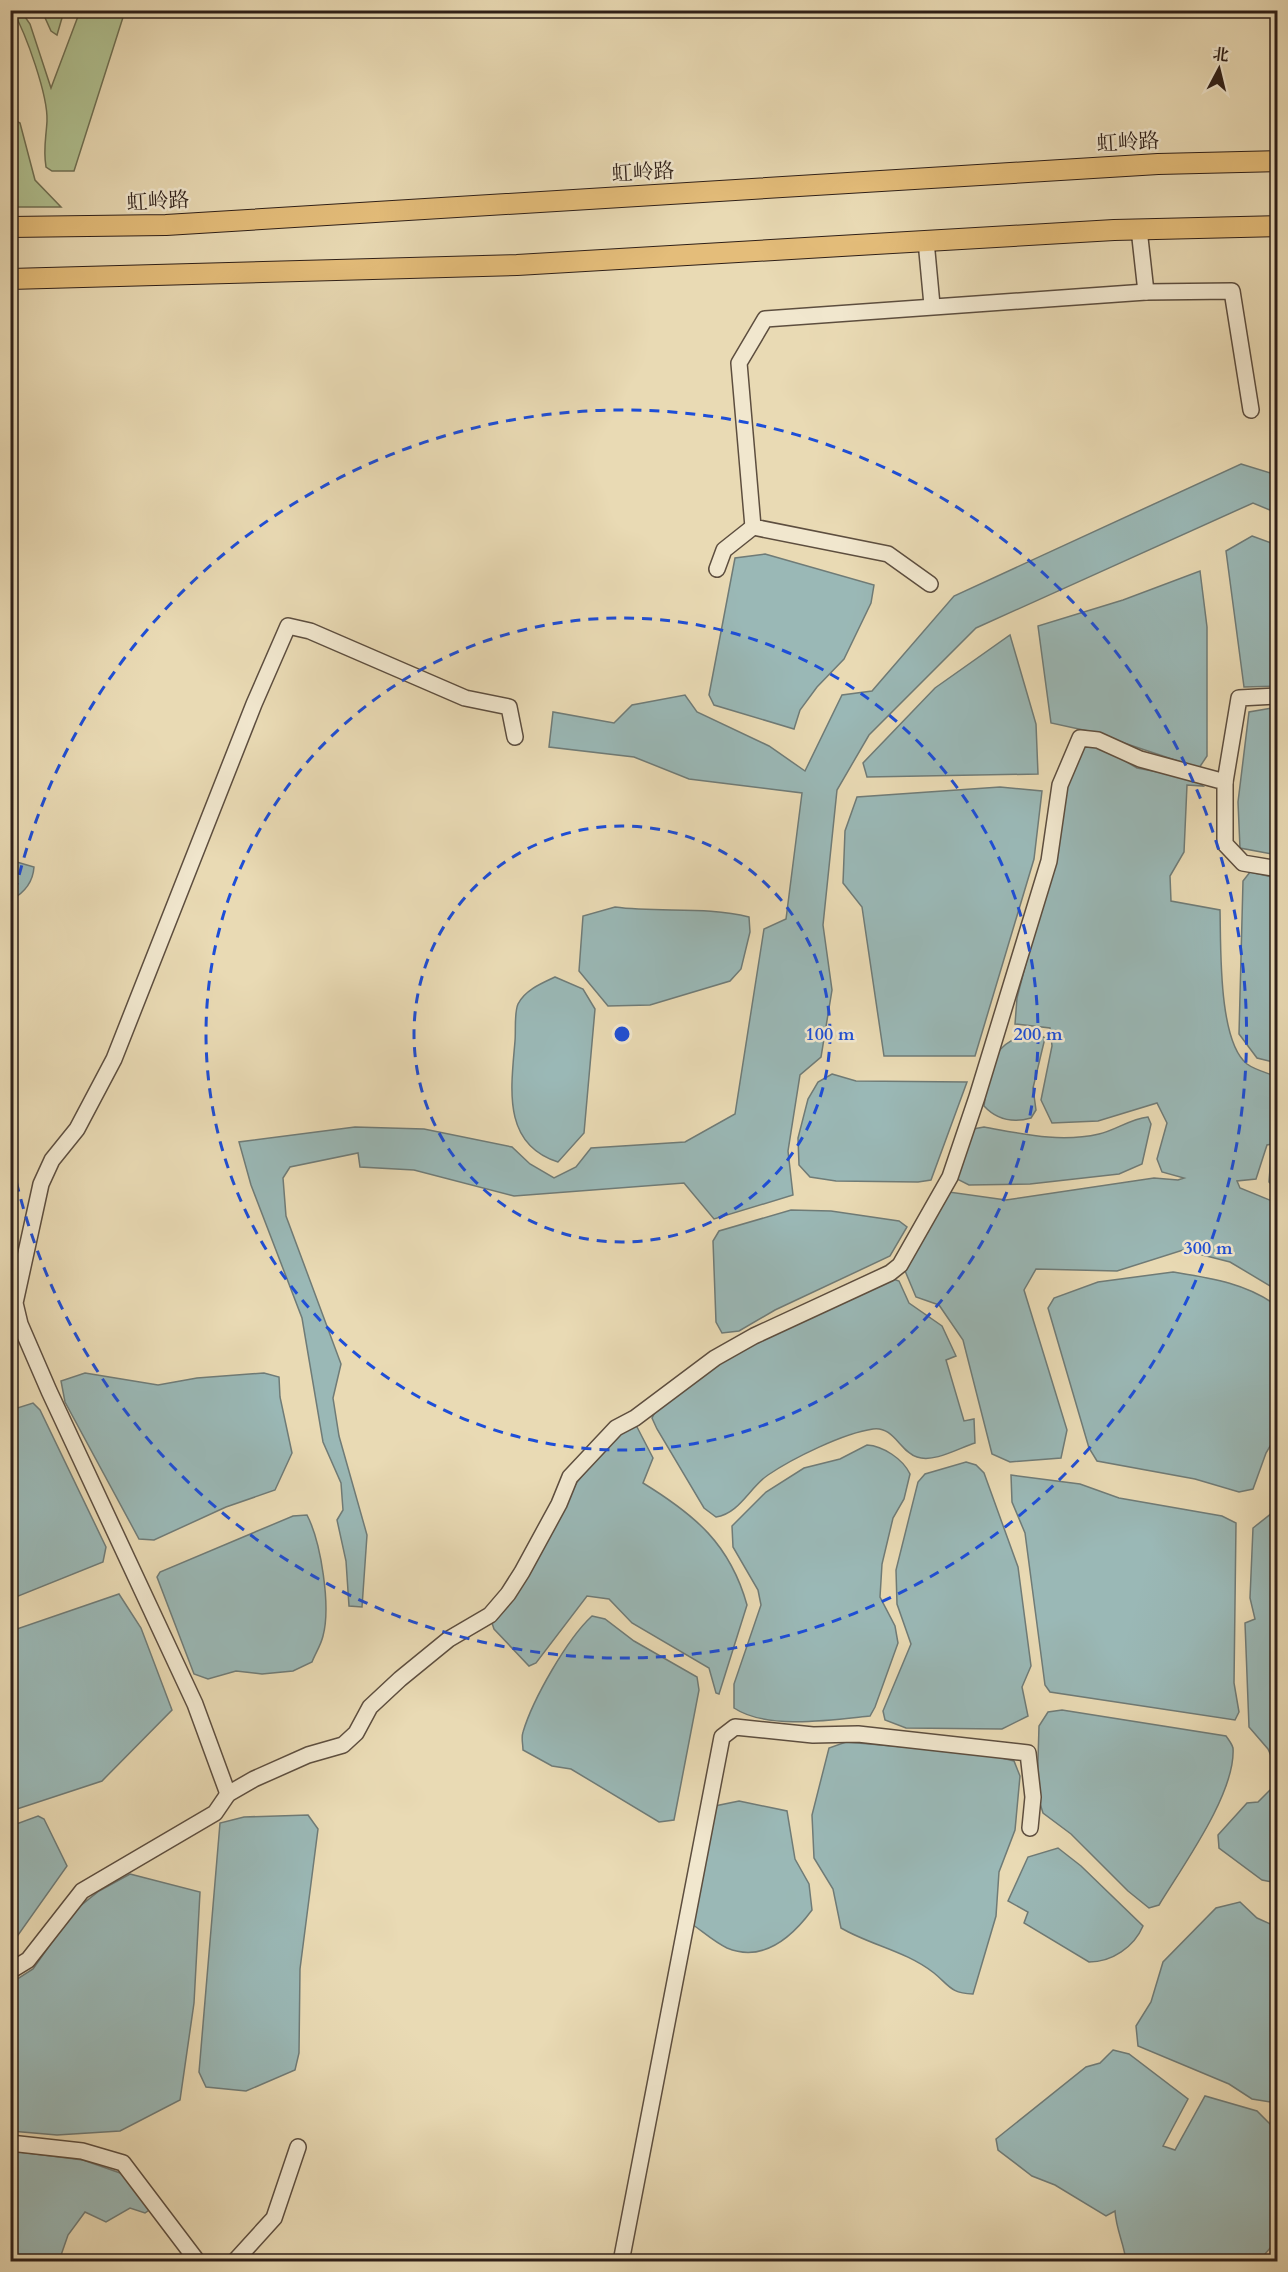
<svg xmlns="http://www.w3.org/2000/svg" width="1288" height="2272" font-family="Cardo,'Noto Serif SC',serif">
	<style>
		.green { fill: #b0c191; stroke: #6f7054; stroke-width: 1.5 }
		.water { fill: #9ab8b6; stroke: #6f7b77; stroke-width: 1.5 }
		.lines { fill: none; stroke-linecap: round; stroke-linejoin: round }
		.minor-casing { stroke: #5d4e3f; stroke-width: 18 }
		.major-casing { stroke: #2e1f18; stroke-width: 22 }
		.minor { stroke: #f1e7ce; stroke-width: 15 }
		.major { stroke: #e4bd7a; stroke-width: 20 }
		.ring { fill: none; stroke: #1d4ed8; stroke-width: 3; stroke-dasharray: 10 8 }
		.labels { text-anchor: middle; stroke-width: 5; stroke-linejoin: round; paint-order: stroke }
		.street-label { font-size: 21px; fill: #2e1f18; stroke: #f1e7ce }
		.centre { fill: #1d4ed8; stroke: #f1e7ce; stroke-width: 3 }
		.ring-label { font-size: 18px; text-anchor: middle; font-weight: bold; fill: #1d4ed8; stroke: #f1e7ce; stroke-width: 5; stroke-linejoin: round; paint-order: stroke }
	</style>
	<rect width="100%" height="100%" fill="#e9dab4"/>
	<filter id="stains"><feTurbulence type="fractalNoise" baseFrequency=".00333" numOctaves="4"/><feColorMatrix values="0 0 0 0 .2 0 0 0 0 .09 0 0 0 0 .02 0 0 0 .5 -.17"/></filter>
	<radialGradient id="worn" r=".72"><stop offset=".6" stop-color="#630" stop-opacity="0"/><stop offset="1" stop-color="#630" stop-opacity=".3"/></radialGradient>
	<g class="green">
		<path d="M 13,11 L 21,11 L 30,24 L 51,88 L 80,11 L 125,11 L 74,171 L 52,171 L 46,167 C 43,149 46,139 47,121 C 48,95 26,34 13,11 Z"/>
		<polygon points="42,11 64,11 57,35 51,31"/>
		<polygon points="11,118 20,123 35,180 61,207 11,207"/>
	</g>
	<g class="water">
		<polygon points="1241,464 1277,475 1277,513 1253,503 976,628 869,735 837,790 823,925 832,990 821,1057 800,1075 788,1151 793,1195 714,1219 684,1183 514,1196 414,1170 360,1167 358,1153 290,1167 283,1178 286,1216 341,1364 333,1398 339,1436 367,1535 362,1607 349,1606 346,1561 337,1520 343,1510 341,1483 323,1442 302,1318 251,1185 239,1142 355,1127 424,1129 512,1147 530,1164 554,1178 576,1167 591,1148 685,1142 735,1114 764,929 786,919 802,793 689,779 634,757 549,747 553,712 614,723 632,705 685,695 697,712 769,746 805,771 842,695 872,691 954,596"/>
		<polygon points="1252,536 1277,545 1277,686 1244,687 1226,551"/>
		<polygon points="765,554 874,585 871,603 844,659 817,687 800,710 794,729 714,705 709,695 735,558"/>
		<polygon points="1200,571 1207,627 1207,756 1199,768 1088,731 1051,723 1038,626 1123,600"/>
		<polygon points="1010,635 1036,724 1038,774 867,777 863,763 935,688"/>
		<polygon points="1277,707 1278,707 1277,855 1240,848 1238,802 1249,712"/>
		<path d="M 1096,744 L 1137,768 L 1195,779 L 1203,786 L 1187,785 L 1184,852 L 1170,876 L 1171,901 L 1220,910 C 1221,946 1218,1041 1247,1064 C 1255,1070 1268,1073 1277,1077 L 1277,1143 L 1267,1145 L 1256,1179 L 1237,1181 L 1240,1188 L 1277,1203 L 1277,1290 L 1230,1262 L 1183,1250 L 1117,1271 L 1036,1269 L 1024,1290 L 1067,1430 L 1061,1458 L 1010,1462 L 992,1454 L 963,1340 L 939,1305 L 916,1297 L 903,1266 L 949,1192 L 1006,1200 L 1154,1178 L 1178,1180 L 1184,1178 L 1162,1172 L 1157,1159 L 1167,1123 L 1157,1103 L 1098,1121 L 1052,1123 L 1041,1100 L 1052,1046 L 1050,1028 L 1015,1024 L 1017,998 L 1054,854 L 1066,777 L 1081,746 Z"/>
		<polygon points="1000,787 1042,791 1034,859 975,1056 884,1056 862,907 843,883 845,831 857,797"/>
		<path d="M 10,860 L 34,867 C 33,882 24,893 11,900 Z"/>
		<polygon points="1250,872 1277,878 1277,1063 1257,1058 1239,1034 1243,881"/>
		<path d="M 615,907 C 660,913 706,906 749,917 L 750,932 L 741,969 L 730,981 L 650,1005 L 608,1006 L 579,971 L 583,916 Z"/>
		<path d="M 555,977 L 583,989 L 595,1009 L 584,1133 L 558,1162 C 502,1144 511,1089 515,1041 C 516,1031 514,1013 518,1004 C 525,990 542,983 555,977 Z"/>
		<path d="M 1035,1033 L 1045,1038 L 1033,1088 L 1036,1110 L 1031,1118 C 1013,1123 997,1120 984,1106 C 990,1067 990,1040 1035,1033 Z"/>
		<polygon points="832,1074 856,1081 967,1082 931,1180 918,1182 836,1181 810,1177 799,1165 798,1138 808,1099 818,1082"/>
		<path d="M 1148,1117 L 1151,1124 L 1142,1164 L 1119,1174 L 1030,1184 L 969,1185 L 953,1177 L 973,1129 L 984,1127 C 1023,1134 1060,1143 1099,1134 C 1116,1130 1130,1119 1148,1117 Z"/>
		<polygon points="1277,1153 1277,1190 1269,1182 1271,1156"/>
		<polygon points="791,1210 831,1211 899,1221 907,1227 890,1256 775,1310 739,1331 722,1333 716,1322 713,1241 719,1231"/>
		<path d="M 1173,1272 C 1210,1278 1246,1283 1277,1306 L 1277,1434 L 1266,1453 L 1253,1489 L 1239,1492 L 1195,1479 L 1097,1461 L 1089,1448 L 1048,1308 L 1054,1298 L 1098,1282 Z"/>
		<path d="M 890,1278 L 899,1281 L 909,1303 L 942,1326 L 956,1356 L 946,1360 L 964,1421 L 974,1419 L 975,1443 C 959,1448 934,1463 917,1457 C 900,1452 894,1426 873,1429 C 844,1433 793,1458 768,1475 C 750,1487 739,1514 716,1517 L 704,1508 L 657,1429 L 652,1418 L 661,1401 L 713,1364 Z"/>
		<polygon points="85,1373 158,1385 197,1378 264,1373 279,1377 280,1397 292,1453 275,1490 226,1507 154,1540 139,1539 65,1402 61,1381"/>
		<polygon points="33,1403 40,1410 106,1547 103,1562 11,1599 11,1410"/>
		<path d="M 636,1425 L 653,1458 L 643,1483 C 695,1515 730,1544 747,1605 L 719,1694 L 716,1693 L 709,1668 L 632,1623 L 609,1599 L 587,1596 L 536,1663 L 529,1666 L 494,1629 L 491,1620 L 577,1482 L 620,1431 Z"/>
		<path d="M 867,1445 C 883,1446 903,1459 910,1474 L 904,1499 L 893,1518 L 882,1564 L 880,1597 L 895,1626 L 898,1643 L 875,1707 L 870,1716 C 832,1720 767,1730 734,1708 L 734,1684 L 761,1605 L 758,1590 L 733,1547 L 732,1526 L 766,1492 L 804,1468 L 840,1459 Z"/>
		<polygon points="966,1462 976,1465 984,1473 1018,1567 1031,1666 1022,1687 1028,1716 1002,1729 906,1728 885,1720 883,1711 911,1644 897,1604 896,1570 918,1482 925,1474"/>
		<polygon points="1011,1475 1080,1484 1119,1498 1222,1516 1236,1523 1234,1683 1239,1712 1235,1720 1050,1692 1045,1685 1025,1533 1012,1502"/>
		<polygon points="1277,1509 1277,1883 1262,1880 1219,1848 1218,1835 1247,1803 1258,1802 1274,1786 1276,1767 1268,1749 1249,1727 1245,1623 1255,1619 1250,1598 1253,1528"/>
		<path d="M 307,1515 C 321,1542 331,1606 323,1636 C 321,1645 315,1654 312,1662 L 293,1671 L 262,1674 L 236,1671 L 208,1679 L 194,1674 L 157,1577 L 160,1572 L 293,1516 Z"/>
		<polygon points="119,1594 141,1628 172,1710 102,1781 11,1811 11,1631"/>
		<path d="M 592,1616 L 605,1619 L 634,1641 L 697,1677 L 699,1690 L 674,1820 L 659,1822 L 571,1769 L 552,1766 L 523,1750 C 523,1744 521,1738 523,1732 C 533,1699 567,1639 592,1616 Z"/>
		<path d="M 1062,1710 L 1226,1736 C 1229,1740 1232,1744 1233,1748 C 1236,1793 1182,1867 1159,1905 L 1149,1908 L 1128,1891 L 1071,1834 L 1043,1813 L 1037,1794 L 1039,1726 L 1048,1712 Z"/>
		<path d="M 846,1742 L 986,1754 L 1014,1761 L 1020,1776 L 1015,1830 L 999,1872 L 996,1916 L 973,1994 C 950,1993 950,1986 934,1973 C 906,1951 870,1945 841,1928 L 833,1889 L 814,1858 L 812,1815 L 829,1748 Z"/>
		<path d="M 739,1801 L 787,1811 L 795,1859 L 809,1884 L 812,1910 C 792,1937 763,1963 727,1948 C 714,1942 701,1930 689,1922 L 715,1806 Z"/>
		<polygon points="308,1815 318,1829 300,1969 299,2053 295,2070 246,2091 206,2087 199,2072 220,1823 244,1817"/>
		<polygon points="38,1816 44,1819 67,1866 16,1938 11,1941 11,1826"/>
		<path d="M 1058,1848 L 1081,1866 L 1143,1926 C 1134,1947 1112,1962 1089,1962 L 1024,1923 L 1028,1912 L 1008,1901 L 1028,1857 Z"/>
		<polygon points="130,1874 200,1892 194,2003 180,2100 120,2131 57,2135 11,2131 11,1983 33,1969 74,1911 99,1891"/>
		<polygon points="1240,1902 1257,1918 1277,1927 1277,2103 1252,2099 1229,2084 1138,2046 1136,2026 1151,2002 1163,1962 1216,1908"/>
		<path d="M 1113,2050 L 1129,2054 L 1188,2099 L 1163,2146 L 1175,2150 L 1205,2096 L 1257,2111 L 1277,2131 L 1277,2240 L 1259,2261 L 1126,2261 C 1124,2244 1116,2229 1115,2211 L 1106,2216 L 1055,2185 L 1032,2176 L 998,2150 L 996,2139 L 1086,2067 L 1100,2063 Z"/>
		<polygon points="11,2151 83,2160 123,2174 152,2208 145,2213 130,2208 106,2222 85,2212 68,2235 59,2261 11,2262"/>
	</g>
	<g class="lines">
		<g class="minor-casing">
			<g id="minor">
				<polyline points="1139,229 1146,292"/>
				<polyline points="926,241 932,305"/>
				<polyline points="717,569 724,550 753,527"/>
				<polyline points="930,584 888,554 753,527 739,363 765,319 1146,292 1232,291 1251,410"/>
				<polyline points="1225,782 1239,698 1278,696"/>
				<polyline points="228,1794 195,1704 49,1391 20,1324 15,1303 41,1184 52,1160 77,1129 114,1059 254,704 288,626 310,631 465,698 509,707 515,737"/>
				<polyline points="10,1971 28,1960 82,1891 215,1813 228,1794 254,1779 308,1755 343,1745 356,1733 370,1707 400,1679 449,1639 490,1615 508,1594 522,1572 559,1504 570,1477 616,1428 635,1418 715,1358 754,1336 890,1273 900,1265 950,1177 977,1097 1049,861 1060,785 1080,738 1098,740 1140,759 1225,782 1225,844 1243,863 1278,869"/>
				<polyline points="10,2143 82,2151 123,2163 198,2262"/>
				<polyline points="234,2262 274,2218 298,2147"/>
				<polyline points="621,2262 722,1737 735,1727 813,1735 858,1734 1028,1753 1033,1797 1030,1828"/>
			</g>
		</g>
		<g class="major-casing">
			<g id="major">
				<polyline points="10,227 166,225 1158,164 1278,161"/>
				<polyline points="10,279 517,265 1114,230 1278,226"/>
			</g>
		</g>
		<use href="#minor" class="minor"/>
		<use href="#major" class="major"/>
	</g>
	<g class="ring">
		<circle cx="622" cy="1034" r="208"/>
		<circle cx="622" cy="1034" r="416"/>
		<path d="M11 910A624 624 0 1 1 11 1158"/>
	</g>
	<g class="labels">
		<g class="street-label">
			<text transform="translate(1128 142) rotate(-3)" y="7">虹岭路</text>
			<text transform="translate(643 172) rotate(-3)" y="7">虹岭路</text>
			<text transform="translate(158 201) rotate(-3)" y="7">虹岭路</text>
		</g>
	</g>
	<circle cx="622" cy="1034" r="9" class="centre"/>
	<g class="ring-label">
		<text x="830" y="1040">100 m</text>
		<text x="1038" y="1040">200 m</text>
		<text x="1208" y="1254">300 m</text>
	</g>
	<rect width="1288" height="2272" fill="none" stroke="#e9dab4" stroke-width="36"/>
	<rect x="12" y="12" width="1264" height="2248" fill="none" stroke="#2e1f18" stroke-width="3"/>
	<rect x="18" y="18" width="1252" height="2236" fill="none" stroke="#2e1f18" stroke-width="1.5"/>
	<g transform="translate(1219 69) rotate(7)" stroke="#f1e7ce" stroke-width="4.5" paint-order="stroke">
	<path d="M0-4.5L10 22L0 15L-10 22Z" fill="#2e1f18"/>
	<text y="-9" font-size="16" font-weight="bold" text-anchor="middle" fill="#2e1f18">北</text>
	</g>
	<rect width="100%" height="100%" filter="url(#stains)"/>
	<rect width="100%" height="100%" fill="url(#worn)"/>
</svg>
